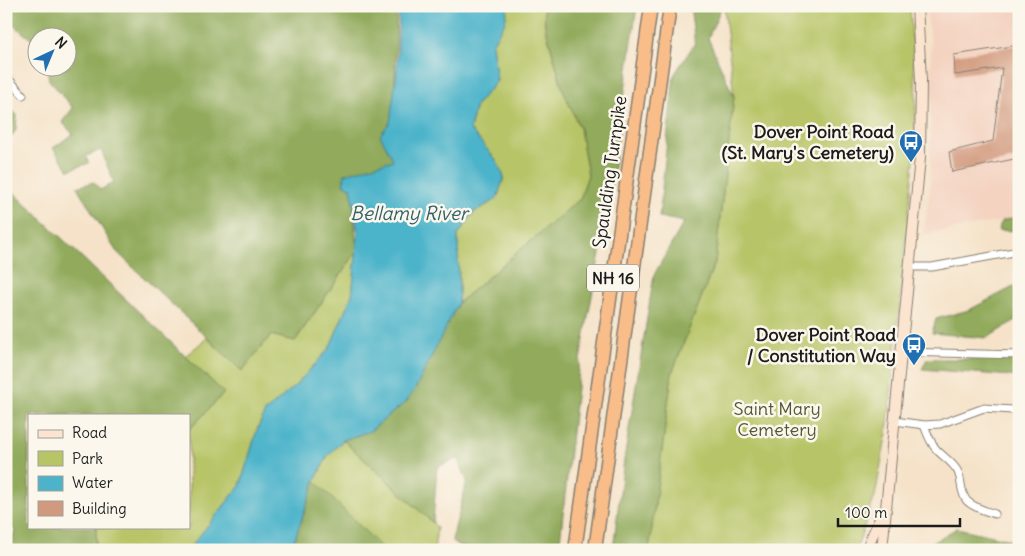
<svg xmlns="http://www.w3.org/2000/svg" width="1025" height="556" font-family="Delius,sans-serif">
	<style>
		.built { fill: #f4d3c1 }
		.green { fill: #b7c567; stroke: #6a7042 }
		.forest { fill: #91aa5c; stroke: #56633c }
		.water { fill: #4cb3ca; stroke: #346873 }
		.building { fill: #d1997d }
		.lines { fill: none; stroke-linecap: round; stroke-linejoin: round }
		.street-casing { stroke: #887f72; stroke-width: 9 }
		.secondary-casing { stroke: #887f72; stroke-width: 12 }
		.highway-casing { stroke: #887f72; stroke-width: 15 }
		.street { stroke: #fff; stroke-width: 7 }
		.secondary { stroke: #fce5d0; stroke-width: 10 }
		.highway { stroke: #f8bd89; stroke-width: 12 }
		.labels { text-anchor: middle; stroke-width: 5; stroke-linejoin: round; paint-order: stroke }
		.shield { fill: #fbf7ec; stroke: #5f5e5a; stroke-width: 1 }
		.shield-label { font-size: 16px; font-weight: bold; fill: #1c1c1c }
		.poi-label { font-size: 18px; font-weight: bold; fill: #1c1c1c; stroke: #fbf7ec; text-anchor: end }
		.street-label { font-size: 18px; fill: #1c1c1c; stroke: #fbf7ec }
		.park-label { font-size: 18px; fill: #525736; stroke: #fbf7ec }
		.water-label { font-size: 19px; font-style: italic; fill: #32606a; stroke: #fbf7ec }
	</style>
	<rect width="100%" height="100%" fill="#fbf7ec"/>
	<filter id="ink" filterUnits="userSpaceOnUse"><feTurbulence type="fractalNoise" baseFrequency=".02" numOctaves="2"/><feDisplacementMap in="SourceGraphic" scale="10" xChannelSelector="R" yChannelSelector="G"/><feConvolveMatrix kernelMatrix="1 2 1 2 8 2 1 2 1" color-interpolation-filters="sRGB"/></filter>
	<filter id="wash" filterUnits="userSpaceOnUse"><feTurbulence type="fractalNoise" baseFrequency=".0096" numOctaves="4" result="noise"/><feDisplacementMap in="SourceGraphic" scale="20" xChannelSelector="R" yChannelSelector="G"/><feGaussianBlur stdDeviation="1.12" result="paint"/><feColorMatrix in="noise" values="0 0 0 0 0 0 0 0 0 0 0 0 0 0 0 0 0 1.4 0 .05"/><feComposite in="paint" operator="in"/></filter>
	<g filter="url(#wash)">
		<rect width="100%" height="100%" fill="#f5e2c8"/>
		<polygon class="built" points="926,6 1019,6 1019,216 1002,221 923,234 930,191 931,43"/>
		<g class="green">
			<polygon points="508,6 544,6 545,26 563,90 580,129 588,175 580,199 458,303 459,291 458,235 474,212 497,199 497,161 470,130 476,105 497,81 492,44 505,22"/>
			<polygon points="724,6 910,6 916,95 915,150 904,262 887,432 875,496 856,550 758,548 758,550 649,550 672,373 715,262 734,97"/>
			<polygon points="357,251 352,295 329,349 295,386 265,412 257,430 240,486 188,550 96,550 96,527 189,527 189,430 224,393 185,356 207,338 242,371 271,335 295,341"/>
			<polygon points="343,440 433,523 437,528 434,550 384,550 315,481 327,457"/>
		</g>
		<g class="forest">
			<polygon points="6,6 397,6 393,160 352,186 357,251 295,341 271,335 242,371 116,251 77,187 94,182 100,190 114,183 101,150 86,156 89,163 69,170 53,148 73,134 62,122 73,108 49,80 47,68 68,68 68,38 38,38 37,44 6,19"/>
			<polygon points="544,6 637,6 607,215 580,360 559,550 493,550 459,546 452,540 467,481 458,458 437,467 433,523 343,440 370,431 407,401 458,303 580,199 588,175 580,129 563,90 545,25"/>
			<polygon points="691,6 722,6 708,38 734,97 715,262 672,373 649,550 613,550 624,460 654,275 684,222 659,217 674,75 695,43 691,13"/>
			<polygon points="6,105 17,115 16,130 6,144"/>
			<polygon points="6,185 224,393 189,430 189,415 29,415 29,527 96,527 96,550 8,550 15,530 6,524"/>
			<polygon points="1019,216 1019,231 998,230 1002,221"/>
			<polygon points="1019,284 1019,318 987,338 932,333 936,319 969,310"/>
			<polygon points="927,359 1019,359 1019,378 1011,376 922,369"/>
			<polygon points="315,481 384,550 291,550"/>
			<polygon points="957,528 1019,542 1019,550 920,550"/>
		</g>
		<polygon class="water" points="399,6 508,6 505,22 492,44 497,81 476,105 470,129 497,161 504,177 497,199 474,212 458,235 459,291 458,303 418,384 407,401 370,431 343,440 327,457 315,481 291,550 188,550 240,486 257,430 265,412 295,386 329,349 352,295 358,235 351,187 343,184 345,174 393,160 380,135 390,122 397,70"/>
		<g id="blocks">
			<polygon class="building" points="1019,45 1019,116 1014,159 952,172 949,152 993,141 1002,68 955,75 954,55"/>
		</g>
	</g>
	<g filter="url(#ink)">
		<use href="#blocks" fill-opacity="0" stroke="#887f72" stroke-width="1"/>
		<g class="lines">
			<g class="street-casing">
				<g id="street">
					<polyline points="6,76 23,95"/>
					<polyline points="909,267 932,267 1019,251"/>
					<polyline points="901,352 1019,355"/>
					<polyline points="895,421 924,425 940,424 984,408 1012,410"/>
					<path d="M 924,425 C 927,433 930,442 936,449 C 943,457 953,462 958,472 C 962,480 960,493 967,501 C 974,508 986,511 995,514"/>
				</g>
			</g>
			<g class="secondary-casing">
				<g id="secondary">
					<polyline points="866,550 882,514"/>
					<polyline points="882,550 920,158 921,80 917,6"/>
				</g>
			</g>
			<g class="highway-casing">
				<g id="highway">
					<polyline points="575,550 651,6"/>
					<polyline points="595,550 670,6"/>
				</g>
			</g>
			<use href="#street" class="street"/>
			<use href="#secondary" class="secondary"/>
			<use href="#highway" class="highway"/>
		</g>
	</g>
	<defs>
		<g id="bus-pin" transform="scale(1.25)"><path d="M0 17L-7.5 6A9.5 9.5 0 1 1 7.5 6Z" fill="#1f6fb2" stroke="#fbf7ec"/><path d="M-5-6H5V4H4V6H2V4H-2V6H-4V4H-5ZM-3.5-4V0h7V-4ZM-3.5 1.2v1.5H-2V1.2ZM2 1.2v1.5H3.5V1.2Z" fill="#fff"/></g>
	</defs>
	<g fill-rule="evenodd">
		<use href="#bus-pin" x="911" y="142"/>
		<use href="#bus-pin" x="914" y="345"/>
	</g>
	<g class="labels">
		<rect class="shield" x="587" y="264.5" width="52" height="27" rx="4"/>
		<g class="shield-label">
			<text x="613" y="284">NH 16</text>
		</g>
		<g class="poi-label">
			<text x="894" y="138">Dover Point Road<tspan x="894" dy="21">(St. Mary's Cemetery)</tspan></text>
			<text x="896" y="341">Dover Point Road<tspan x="896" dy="21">/ Constitution Way</tspan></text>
		</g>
		<g class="street-label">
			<text transform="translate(610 172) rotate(-82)" y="6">Spaulding Turnpike</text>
		</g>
		<g class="park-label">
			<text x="777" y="415">Saint Mary<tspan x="777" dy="21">Cemetery</tspan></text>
		</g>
		<g class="water-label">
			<text x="409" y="220">Bellamy River</text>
		</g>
	</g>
	<rect width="1025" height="556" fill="none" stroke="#fbf7ec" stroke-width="25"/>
	<rect x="28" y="414" width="162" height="115" fill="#fbf7ec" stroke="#a29f99"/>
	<rect x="38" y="430" width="25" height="8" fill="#fce5d0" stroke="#a29f99"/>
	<text x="72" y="438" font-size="15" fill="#1c1c1c">Road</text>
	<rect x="38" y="451" width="25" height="15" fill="#b7c567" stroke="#a29f99"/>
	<text x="72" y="464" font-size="15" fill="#1c1c1c">Park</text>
	<rect x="38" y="476" width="25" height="15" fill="#4cb3ca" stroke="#a29f99"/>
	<text x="72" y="488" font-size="15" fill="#1c1c1c">Water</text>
	<rect x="38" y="501" width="25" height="15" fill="#d1997d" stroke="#a29f99"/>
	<text x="72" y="514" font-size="15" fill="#1c1c1c">Building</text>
	<g transform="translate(52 52) rotate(44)"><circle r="24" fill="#fbf7ec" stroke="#a29f99"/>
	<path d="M0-4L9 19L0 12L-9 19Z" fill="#1f6fb2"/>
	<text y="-8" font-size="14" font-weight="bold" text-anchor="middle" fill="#1c1c1c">N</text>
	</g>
	<path d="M838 518v8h122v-8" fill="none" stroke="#1c1c1c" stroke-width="2.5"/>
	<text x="845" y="518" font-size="15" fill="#1c1c1c" stroke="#fbf7ec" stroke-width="4" paint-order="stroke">100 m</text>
</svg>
